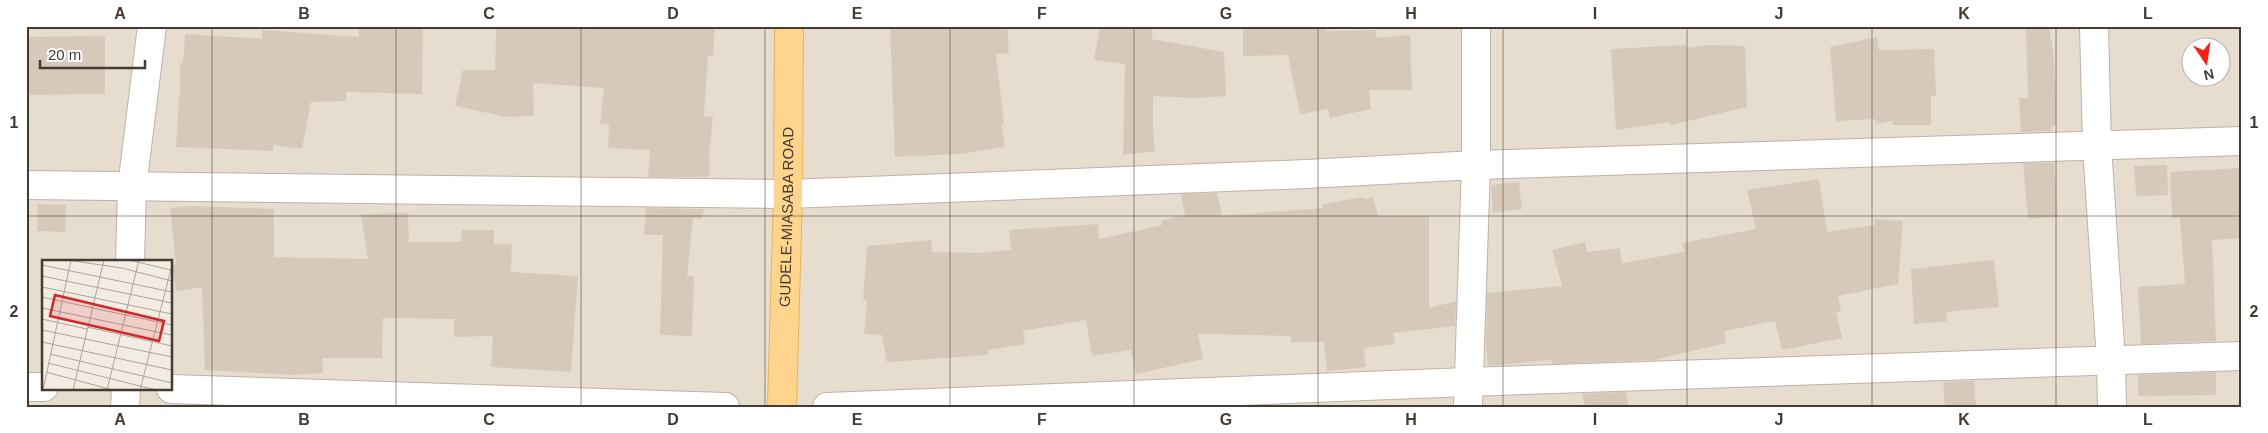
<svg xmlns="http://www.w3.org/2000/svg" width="2268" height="433" font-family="Arial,sans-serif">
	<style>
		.residential { fill: #e6ddcf; fill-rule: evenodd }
		.building { fill: #d7c9ba }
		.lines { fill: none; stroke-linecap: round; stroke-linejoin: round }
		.minor-casing { stroke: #beb3a4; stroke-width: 30 }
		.major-casing { stroke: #eab258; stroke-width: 30 }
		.minor { stroke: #fff; stroke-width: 28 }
		.major { stroke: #ffd58e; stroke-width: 28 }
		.grid { fill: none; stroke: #443b32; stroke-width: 1; stroke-opacity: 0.55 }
		.labels { text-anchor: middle; stroke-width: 4; stroke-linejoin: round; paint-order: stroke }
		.street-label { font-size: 15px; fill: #443b32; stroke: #fff }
		.inset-road { fill: none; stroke: #aca59c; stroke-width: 1 }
		.view { fill: #d62828; fill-opacity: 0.15; stroke: #d62828; stroke-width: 2.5 }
		.inset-edge { fill: none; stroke: #443b32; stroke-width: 2.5 }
		.neatline { fill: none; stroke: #443b32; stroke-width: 2 }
		.grid-label { font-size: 16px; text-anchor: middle; font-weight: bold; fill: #443b32 }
	</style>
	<rect width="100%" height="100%" fill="#f2ece2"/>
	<path class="residential" d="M 26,26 L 2242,26 L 2242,407 L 26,407 ZM 2190,48 L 2220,48 L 2220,78 L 2190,78 ZM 44,262 L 171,262 L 171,389 L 44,389 Z"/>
	<g class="building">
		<polygon points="359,26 423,26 422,94 346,92 346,101 311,102 302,149 273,145 273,151 176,147 179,97 180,97 180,63 183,63 185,34 262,39 262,30 359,37"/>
		<polygon points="610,26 715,26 713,56 708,55 704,116 713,117 709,155 710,175 708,175 707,177 648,177 650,150 608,148 609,124 600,124 604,88 533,83 534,116 506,117 455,106 463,70 495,70 496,29"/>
		<polygon points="890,26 1007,26 1009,53 996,54 1004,124 1001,124 1005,147 960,154 895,157"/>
		<polygon points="1100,26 1153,26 1152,39 1224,52 1226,96 1196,98 1153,96 1153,130 1155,151 1123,155 1125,64 1094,60"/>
		<polygon points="1243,26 1326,26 1326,31 1376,30 1376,38 1410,35 1412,90 1369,90 1371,109 1330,118 1328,109 1300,114 1288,55 1243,56"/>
		<polygon points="2026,26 2049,26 2054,57 2057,125 2051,126 2052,131 2021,132 2019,98 2028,98"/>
		<polygon points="105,36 105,94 27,95 27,37"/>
		<polygon points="1877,37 1879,50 1934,49 1936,96 1931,96 1931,125 1893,125 1893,121 1876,124 1875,119 1836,121 1830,47"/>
		<polygon points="1686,45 1687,48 1709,45 1745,46 1747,107 1671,125 1670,122 1616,130 1611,49"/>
		<polygon points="2023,163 2054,163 2058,217 2028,219"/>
		<polygon points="2167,165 2168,195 2136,196 2134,166"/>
		<polygon points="2240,168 2242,238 2212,240 2216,341 2141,344 2138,287 2185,284 2180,218 2172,218 2170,172"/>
		<polygon points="1819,179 1827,232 1875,225 1875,219 1903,221 1898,284 1838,296 1841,312 1836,312 1842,338 1782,350 1775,321 1724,331 1726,343 1654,360 1552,364 1551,360 1488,366 1486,346 1487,293 1562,286 1552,250 1585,242 1587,252 1620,248 1622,263 1685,252 1682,243 1756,229 1747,190"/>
		<polygon points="1519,182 1522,209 1493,213 1491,185"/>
		<polygon points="1217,193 1222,216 1323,208 1323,204 1363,197 1364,199 1373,197 1378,216 1429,216 1429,308 1456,301 1455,326 1393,333 1395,344 1364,348 1366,367 1327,371 1324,342 1291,342 1291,336 1198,334 1203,359 1136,374 1131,350 1092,356 1086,320 1023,331 1025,344 988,350 988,355 887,362 882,335 864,334 867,300 863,301 867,246 931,240 932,252 979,253 1011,250 1009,230 1098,224 1099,239 1162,225 1161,221 1185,215 1181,194"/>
		<polygon points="38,204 66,205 65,232 37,231"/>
		<polygon points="191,206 274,209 274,257 368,259 361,214 408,213 409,242 461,242 462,230 494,230 494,244 512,244 511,272 578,276 571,372 491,367 493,336 454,337 454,319 383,318 382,358 322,358 323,373 292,375 205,370 202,287 176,291 172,265 176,264 170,208"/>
		<polygon points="646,208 704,209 702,219 693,218 687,276 694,276 692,336 660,335 663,235 644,235"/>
		<polygon points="1994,260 1999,307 1946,312 1947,321 1914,324 1911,269"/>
		<polygon points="2216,372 2216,395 2138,396 2138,375"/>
		<polygon points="1974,381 1976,407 1945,407 1943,382"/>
		<polygon points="1626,392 1629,407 1585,407 1582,394"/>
	</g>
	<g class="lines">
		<g class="minor-casing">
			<g id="minor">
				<polyline points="2094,26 2097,146 2111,360 2112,407"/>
				<polyline points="26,185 788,194 1307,174 1476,165 2242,141"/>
				<polyline points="130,262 132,187 152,26"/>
				<polyline points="26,387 44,387"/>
				<polyline points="171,389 725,407"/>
				<polyline points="125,407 126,389"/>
				<polyline points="827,407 1467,382 2242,356"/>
				<polyline points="1468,407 1476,165 1476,26"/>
			</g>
		</g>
		<g class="major-casing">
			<g id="major">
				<path id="s1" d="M 782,407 L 788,194 L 789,26"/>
			</g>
		</g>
		<use href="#minor" class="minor"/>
		<use href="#major" class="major"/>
	</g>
	<path class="grid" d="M 212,26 L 212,407M 396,26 L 396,407M 581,26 L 581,407M 765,26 L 765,407M 950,26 L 950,407M 1134,26 L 1134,407M 1318,26 L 1318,407M 1503,26 L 1503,407M 1687,26 L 1687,407M 1872,26 L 1872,407M 2056,26 L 2056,407M 26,216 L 2242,216"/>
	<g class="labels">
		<g class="street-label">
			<text dy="5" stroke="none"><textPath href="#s1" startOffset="190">GUDELE-MIASABA ROAD</textPath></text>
		</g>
	</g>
	<g transform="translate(42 260)">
		<rect width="130" height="130" fill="#f2ece2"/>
		<path class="inset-road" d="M 25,0 L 80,8 L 130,21M 87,0 L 129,10M 0,5 L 130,32M 0,16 L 130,43M 0,27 L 130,54M 0,37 L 130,65M 0,48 L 130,75M 0,59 L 45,69M 45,67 L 130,86M 0,70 L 130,97M 0,82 L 130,110M 8,94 L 130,123M 6,103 L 114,130M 4,112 L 71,130M 1,130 L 29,0M 31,130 L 62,0M 65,130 L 97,0M 98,130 L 130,5"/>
		<path class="view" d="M 13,35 L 122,61 L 117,81 L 8,56 Z"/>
		<rect width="130" height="130" class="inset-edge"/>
	</g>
	<rect width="2268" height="433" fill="none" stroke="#ffffff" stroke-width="55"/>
	<g transform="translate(2206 62) rotate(167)"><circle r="24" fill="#ffffff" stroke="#b4b1ad"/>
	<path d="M0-4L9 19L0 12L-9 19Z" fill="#ff1c0c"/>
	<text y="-8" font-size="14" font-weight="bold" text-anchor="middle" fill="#443b32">N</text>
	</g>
	<path d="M40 60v8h105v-8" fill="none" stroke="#443b32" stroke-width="2.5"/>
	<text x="48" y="60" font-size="15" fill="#443b32" stroke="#ffffff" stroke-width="4" paint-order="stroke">20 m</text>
	<rect x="28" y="28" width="2212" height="378" class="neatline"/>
	<g class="grid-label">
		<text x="120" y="19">A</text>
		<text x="304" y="19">B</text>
		<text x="489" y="19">C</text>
		<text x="673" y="19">D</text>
		<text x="857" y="19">E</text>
		<text x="1042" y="19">F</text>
		<text x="1226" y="19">G</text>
		<text x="1411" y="19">H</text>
		<text x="1595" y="19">I</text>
		<text x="1779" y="19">J</text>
		<text x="1964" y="19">K</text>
		<text x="2148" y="19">L</text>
		<text x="14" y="128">1</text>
		<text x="2254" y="128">1</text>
		<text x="14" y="317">2</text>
		<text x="2254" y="317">2</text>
		<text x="120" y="425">A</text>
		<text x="304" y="425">B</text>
		<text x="489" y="425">C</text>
		<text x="673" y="425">D</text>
		<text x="857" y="425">E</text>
		<text x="1042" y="425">F</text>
		<text x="1226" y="425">G</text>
		<text x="1411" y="425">H</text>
		<text x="1595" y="425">I</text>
		<text x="1779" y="425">J</text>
		<text x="1964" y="425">K</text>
		<text x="2148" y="425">L</text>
	</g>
</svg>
